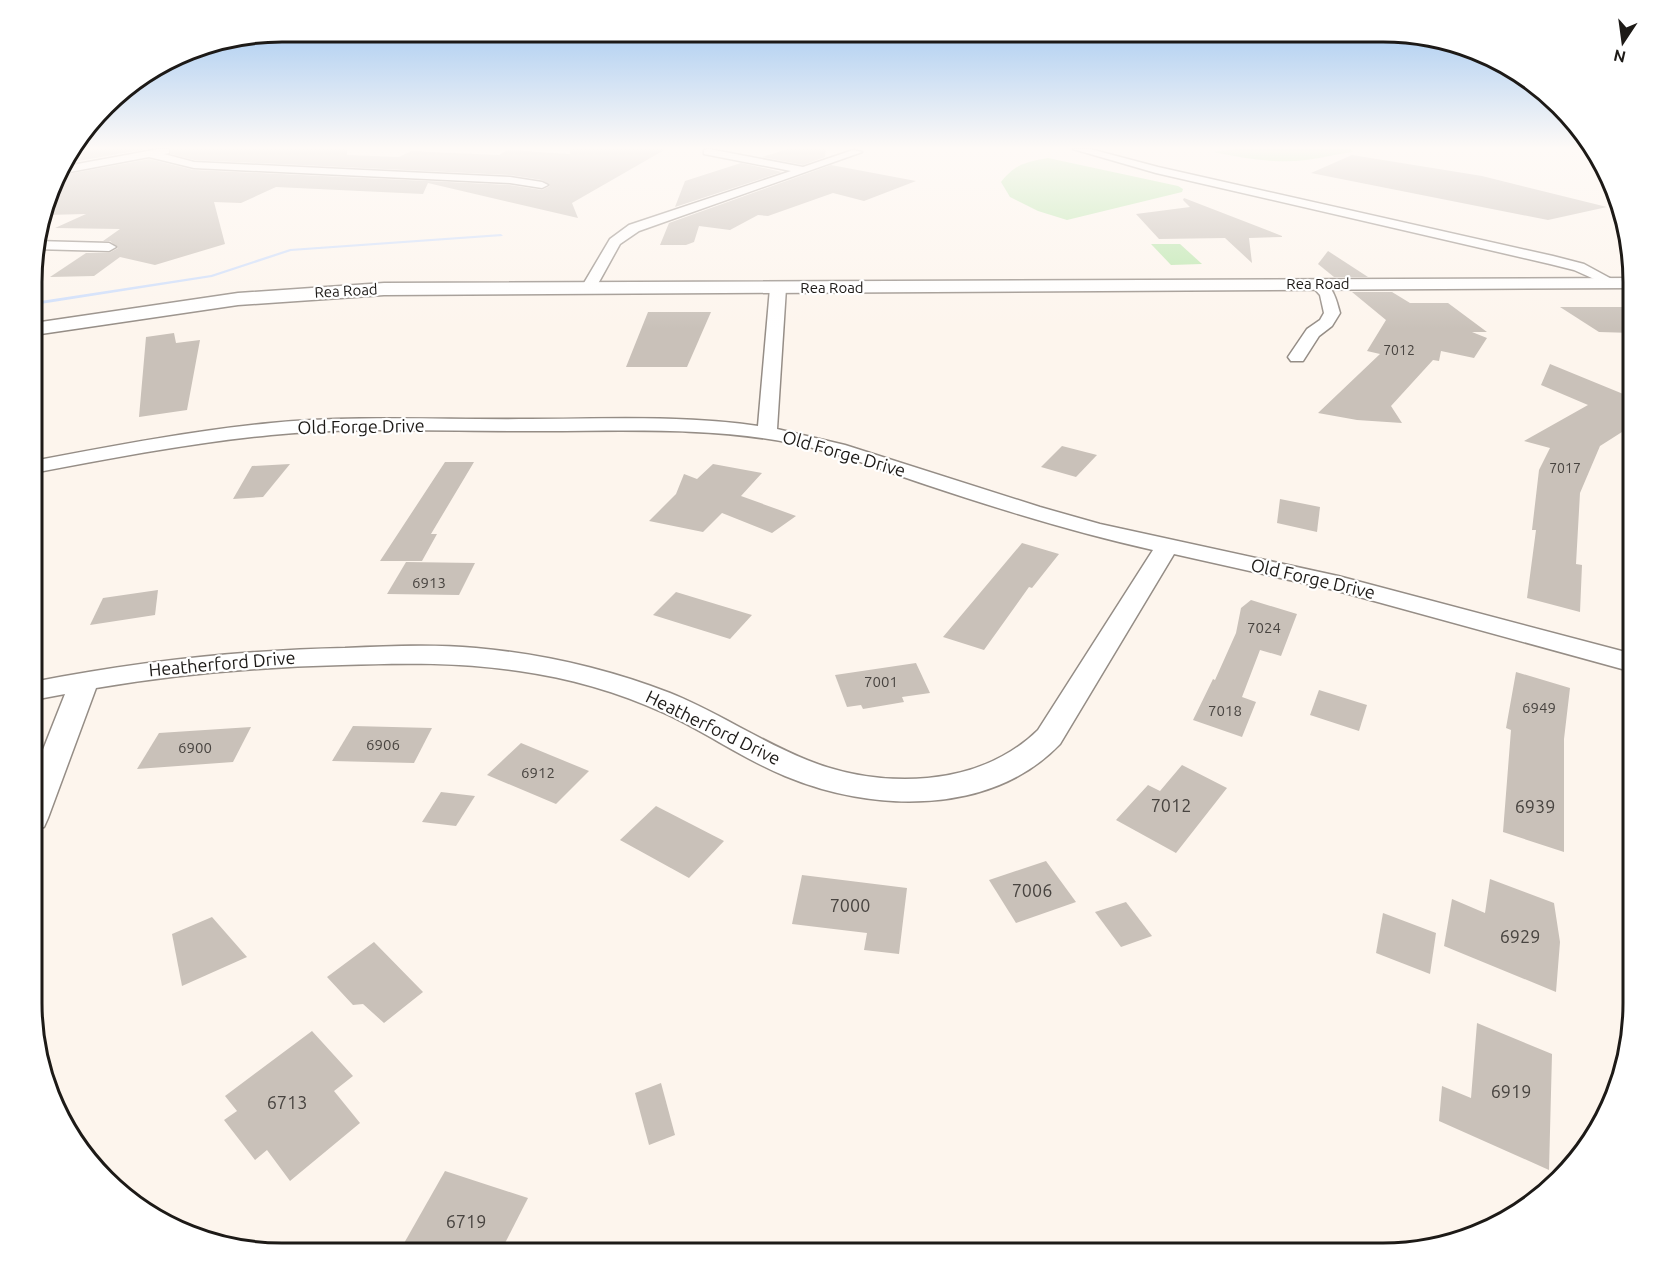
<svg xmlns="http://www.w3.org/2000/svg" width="1665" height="1285" font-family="Ubuntu,sans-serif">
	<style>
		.green { fill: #bae6ac }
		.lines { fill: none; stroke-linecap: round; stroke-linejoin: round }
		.stream { fill: #cedefb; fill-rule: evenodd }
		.building { fill: #c9c1b9 }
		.street-casing { stroke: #958d86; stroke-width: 3 }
		.secondary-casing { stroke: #958d86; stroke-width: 3 }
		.street { fill: #fff; fill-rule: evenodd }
		.secondary { fill: #fff; fill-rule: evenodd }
		.labels { text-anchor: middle; stroke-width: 4.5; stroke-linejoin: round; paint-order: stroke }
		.far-number-label { font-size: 14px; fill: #484440 }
		.far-street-label { font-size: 15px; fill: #1d1a17; stroke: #fff }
		.number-label { font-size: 15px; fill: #484440 }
		.street-label { font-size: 18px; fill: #1d1a17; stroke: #fff }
		.near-number-label { font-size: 18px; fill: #484440 }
		.rim { fill: none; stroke: #1d1a17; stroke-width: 3 }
	</style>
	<rect width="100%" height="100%" fill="#fdf5ed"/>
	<g class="green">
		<path d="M 1236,149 L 1351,149 L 1353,152 C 1337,154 1322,158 1306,160 C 1275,164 1243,158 1213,152 Z"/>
		<path d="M 1048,158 L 1178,186 L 1183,189 L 1182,192 L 1067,220 L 1038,211 L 1010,197 L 1001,182 C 1015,164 1026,162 1048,158 Z"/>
		<polygon points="1151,244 1180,244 1202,264 1171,265"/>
	</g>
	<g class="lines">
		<polygon class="stream" points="501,234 503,236 291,251 212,277 34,305 34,302 211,275 290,249"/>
	</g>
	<g class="building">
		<polygon points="72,149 146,149 62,164"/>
		<polygon points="171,149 347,149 347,155 399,157 411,151 499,155 508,150 570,154 570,149 666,149 572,203 578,218 428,183 423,194 276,187 241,203 214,202 225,244 155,265 120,257 94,276 50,277 86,253 109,253 118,248 110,241 103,241 120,229 55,228 86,214 45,215 58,176 149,159 194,170 510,185 542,190 550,186 542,180 510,175 194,160 171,154"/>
		<polygon points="788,149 826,149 825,157 803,165 762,157"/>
		<polygon points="1352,155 1482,176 1607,207 1548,220 1311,173"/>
		<polygon points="741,163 782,172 675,207 685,181"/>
		<polygon points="831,165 916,181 864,201 833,193 768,216 758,215 730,230 699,226 694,242 686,245 660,245 669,223"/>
		<polygon points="1184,198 1282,236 1282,237 1249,238 1252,263 1225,238 1159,239 1136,214 1190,207 1183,200"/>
		<polygon points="1328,251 1368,277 1334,277 1318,264"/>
		<polygon points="1352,292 1392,292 1410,303 1448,303 1487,332 1472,332 1487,338 1474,358 1441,351 1439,361 1433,360 1391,406 1402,423 1357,420 1318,413 1380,354 1367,351 1386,320"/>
		<polygon points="1560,307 1633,307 1633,333 1599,332"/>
		<polygon points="648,312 711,312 687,367 626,367"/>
		<polygon points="174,333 176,343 200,340 187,410 139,417 146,337"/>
		<polygon points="1550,364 1633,398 1633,425 1600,446 1580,493 1576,564 1582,565 1580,612 1527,598 1536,530 1532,530 1539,470 1550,448 1524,441 1588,405 1541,385"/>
		<polygon points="1062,446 1097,455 1076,477 1041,467"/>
		<polygon points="445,462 474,462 431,534 437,534 422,561 380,561"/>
		<polygon points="290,464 263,497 233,499 252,466"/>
		<polygon points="713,464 762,473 741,496 796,516 772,533 722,513 703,532 649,521 676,494 684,474 697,479"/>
		<polygon points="1280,499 1320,507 1317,532 1277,523"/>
		<polygon points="1022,543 1059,554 1032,588 1029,587 984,650 943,637"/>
		<polygon points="406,562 475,563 459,595 387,594"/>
		<polygon points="158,590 155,615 90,625 103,598"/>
		<polygon points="676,592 752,615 730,639 653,615"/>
		<polygon points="1251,600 1297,614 1281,656 1260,650 1242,697 1256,702 1242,737 1193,720 1213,679 1215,680 1236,633 1241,608"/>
		<polygon points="916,663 930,693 902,697 904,702 863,709 861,705 847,707 835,675"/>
		<polygon points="1516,672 1570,688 1564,739 1564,852 1503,832 1511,730 1506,728"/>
		<polygon points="1319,690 1367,705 1359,731 1310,715"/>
		<polygon points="353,726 432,728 414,763 332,761"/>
		<polygon points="251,727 233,762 137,769 159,733"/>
		<polygon points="521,743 589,771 556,804 487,775"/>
		<polygon points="1182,765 1227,788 1176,853 1116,820 1148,785 1160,791"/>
		<polygon points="441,792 475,796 456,826 422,822"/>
		<polygon points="656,806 724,841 689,878 620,840"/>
		<polygon points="1046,861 1076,902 1016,923 989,880"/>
		<polygon points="802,875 907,888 899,954 864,950 867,933 792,924"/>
		<polygon points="1490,879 1554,903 1560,942 1556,992 1444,946 1452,899 1485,913"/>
		<polygon points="1126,902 1152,936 1121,947 1095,912"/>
		<polygon points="1383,913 1436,933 1430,974 1376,953"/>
		<polygon points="212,917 247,957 182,986 172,934"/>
		<polygon points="374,942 423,992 384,1023 363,1004 353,1005 327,977"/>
		<polygon points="1477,1023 1552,1054 1549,1170 1439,1121 1442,1086 1471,1098"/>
		<polygon points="312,1031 353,1076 334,1091 360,1123 290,1181 267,1150 255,1160 224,1120 237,1111 225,1096"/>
		<polygon points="661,1083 675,1135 649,1145 635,1093"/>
		<polygon points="445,1171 528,1198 500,1253 426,1253 403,1245"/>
	</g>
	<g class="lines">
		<g class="street-casing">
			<g id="street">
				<polygon points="159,149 169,149 169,153 164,154 194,162 510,177 542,182 548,185 542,188 510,183 194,168 149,157 59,174 61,167"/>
				<polygon points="709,149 803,167 853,150 862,152 639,231 620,244 594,291 584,291 581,288 610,239 629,225 791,171 704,154 704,150"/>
				<polygon points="1073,149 1090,149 1158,167 1553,256 1584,264 1619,283 1612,287 1574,270 1550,264 1156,173"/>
				<polygon points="36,241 109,243 116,247 109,251 34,249"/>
				<path d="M 1317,280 C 1333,283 1336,299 1340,313 L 1332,326 L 1319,336 L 1303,361 L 1291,361 L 1288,357 L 1307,329 L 1320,320 L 1324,313 L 1320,295 L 1310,284 Z"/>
				<path d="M 778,283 L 786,288 L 777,429 L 845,445 L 1040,507 L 1100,524 L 1338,576 L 1633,654 L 1633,672 L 1334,590 L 1174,554 L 1060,744 C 990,817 871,812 785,776 C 743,759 706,732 664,713 C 618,692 569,678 519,671 C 460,662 402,663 342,665 C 260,667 178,674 96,688 L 48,818 L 44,827 L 32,830 L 33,775 L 65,694 L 33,700 L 33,682 C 136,662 240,650 345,648 C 389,646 433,644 476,648 C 542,654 608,669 670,693 C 717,712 760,741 807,760 C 881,790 979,788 1038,730 L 1153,550 C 1076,533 1002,510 927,485 C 882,470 837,452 791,443 C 711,427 626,431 545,431 C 456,432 359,426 271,435 C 191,443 112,458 33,473 L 33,461 C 112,446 191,431 271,423 C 357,415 445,420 531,419 C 606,419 683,415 758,426 L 770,288 Z"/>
			</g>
		</g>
		<g class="secondary-casing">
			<polygon id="secondary" points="1632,278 1633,288 384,295 238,305 34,335 34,323 238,293 384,283"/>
		</g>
		<use href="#street" class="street"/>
		<use href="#secondary" class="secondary"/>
	</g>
	<linearGradient id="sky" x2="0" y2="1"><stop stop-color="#9dc5f0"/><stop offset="0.45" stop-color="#fefaf7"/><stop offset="1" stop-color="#fefaf7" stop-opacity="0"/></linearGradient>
	<rect width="1665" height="329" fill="url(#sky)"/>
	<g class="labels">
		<g class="far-number-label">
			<text x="1399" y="355">7012</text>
			<text x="1565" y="473">7017</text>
		</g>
		<g class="far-street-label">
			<text x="1318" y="289">Rea Road</text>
			<text x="832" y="293">Rea Road</text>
			<text transform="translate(346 291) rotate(-3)" y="5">Rea Road</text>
		</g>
		<g class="number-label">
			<text x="429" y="588">6913</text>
			<text x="1264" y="633">7024</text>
			<text x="881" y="687">7001</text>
			<text x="1539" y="713">6949</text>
			<text x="1225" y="716">7018</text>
			<text x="383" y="750">6906</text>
			<text x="195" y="753">6900</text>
			<text x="538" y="778">6912</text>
		</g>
		<g class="street-label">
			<text transform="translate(361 427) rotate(-1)" y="6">Old Forge Drive</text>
			<text transform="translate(844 454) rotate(16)" y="6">Old Forge Drive</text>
			<text transform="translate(1313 579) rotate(13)" y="6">Old Forge Drive</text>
			<text transform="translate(222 664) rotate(-5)" y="6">Heatherford Drive</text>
			<text transform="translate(713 728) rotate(26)" y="6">Heatherford Drive</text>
		</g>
		<g class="near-number-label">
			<text x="1171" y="812">7012</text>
			<text x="1535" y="813">6939</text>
			<text x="1032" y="897">7006</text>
			<text x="850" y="912">7000</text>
			<text x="1520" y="943">6929</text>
			<text x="1511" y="1098">6919</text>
			<text x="287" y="1109">6713</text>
			<text x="466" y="1228">6719</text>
		</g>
	</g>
	<path d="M0 0H1665V1285H0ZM282 42H1383A240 240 0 0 1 1623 282V1003A240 240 0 0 1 1383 1243H282A240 240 0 0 1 42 1003V282A240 240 0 0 1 282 42Z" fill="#fff" fill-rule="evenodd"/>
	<path class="rim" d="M282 42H1383A240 240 0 0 1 1623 282V1003A240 240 0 0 1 1383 1243H282A240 240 0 0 1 42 1003V282A240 240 0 0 1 282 42Z"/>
	<g transform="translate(1623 42) rotate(193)" stroke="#ffffff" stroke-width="4.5" paint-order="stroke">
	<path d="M0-4.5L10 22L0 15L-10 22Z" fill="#1d1a17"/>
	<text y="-9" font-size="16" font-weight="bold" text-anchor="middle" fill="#1d1a17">N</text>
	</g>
</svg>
